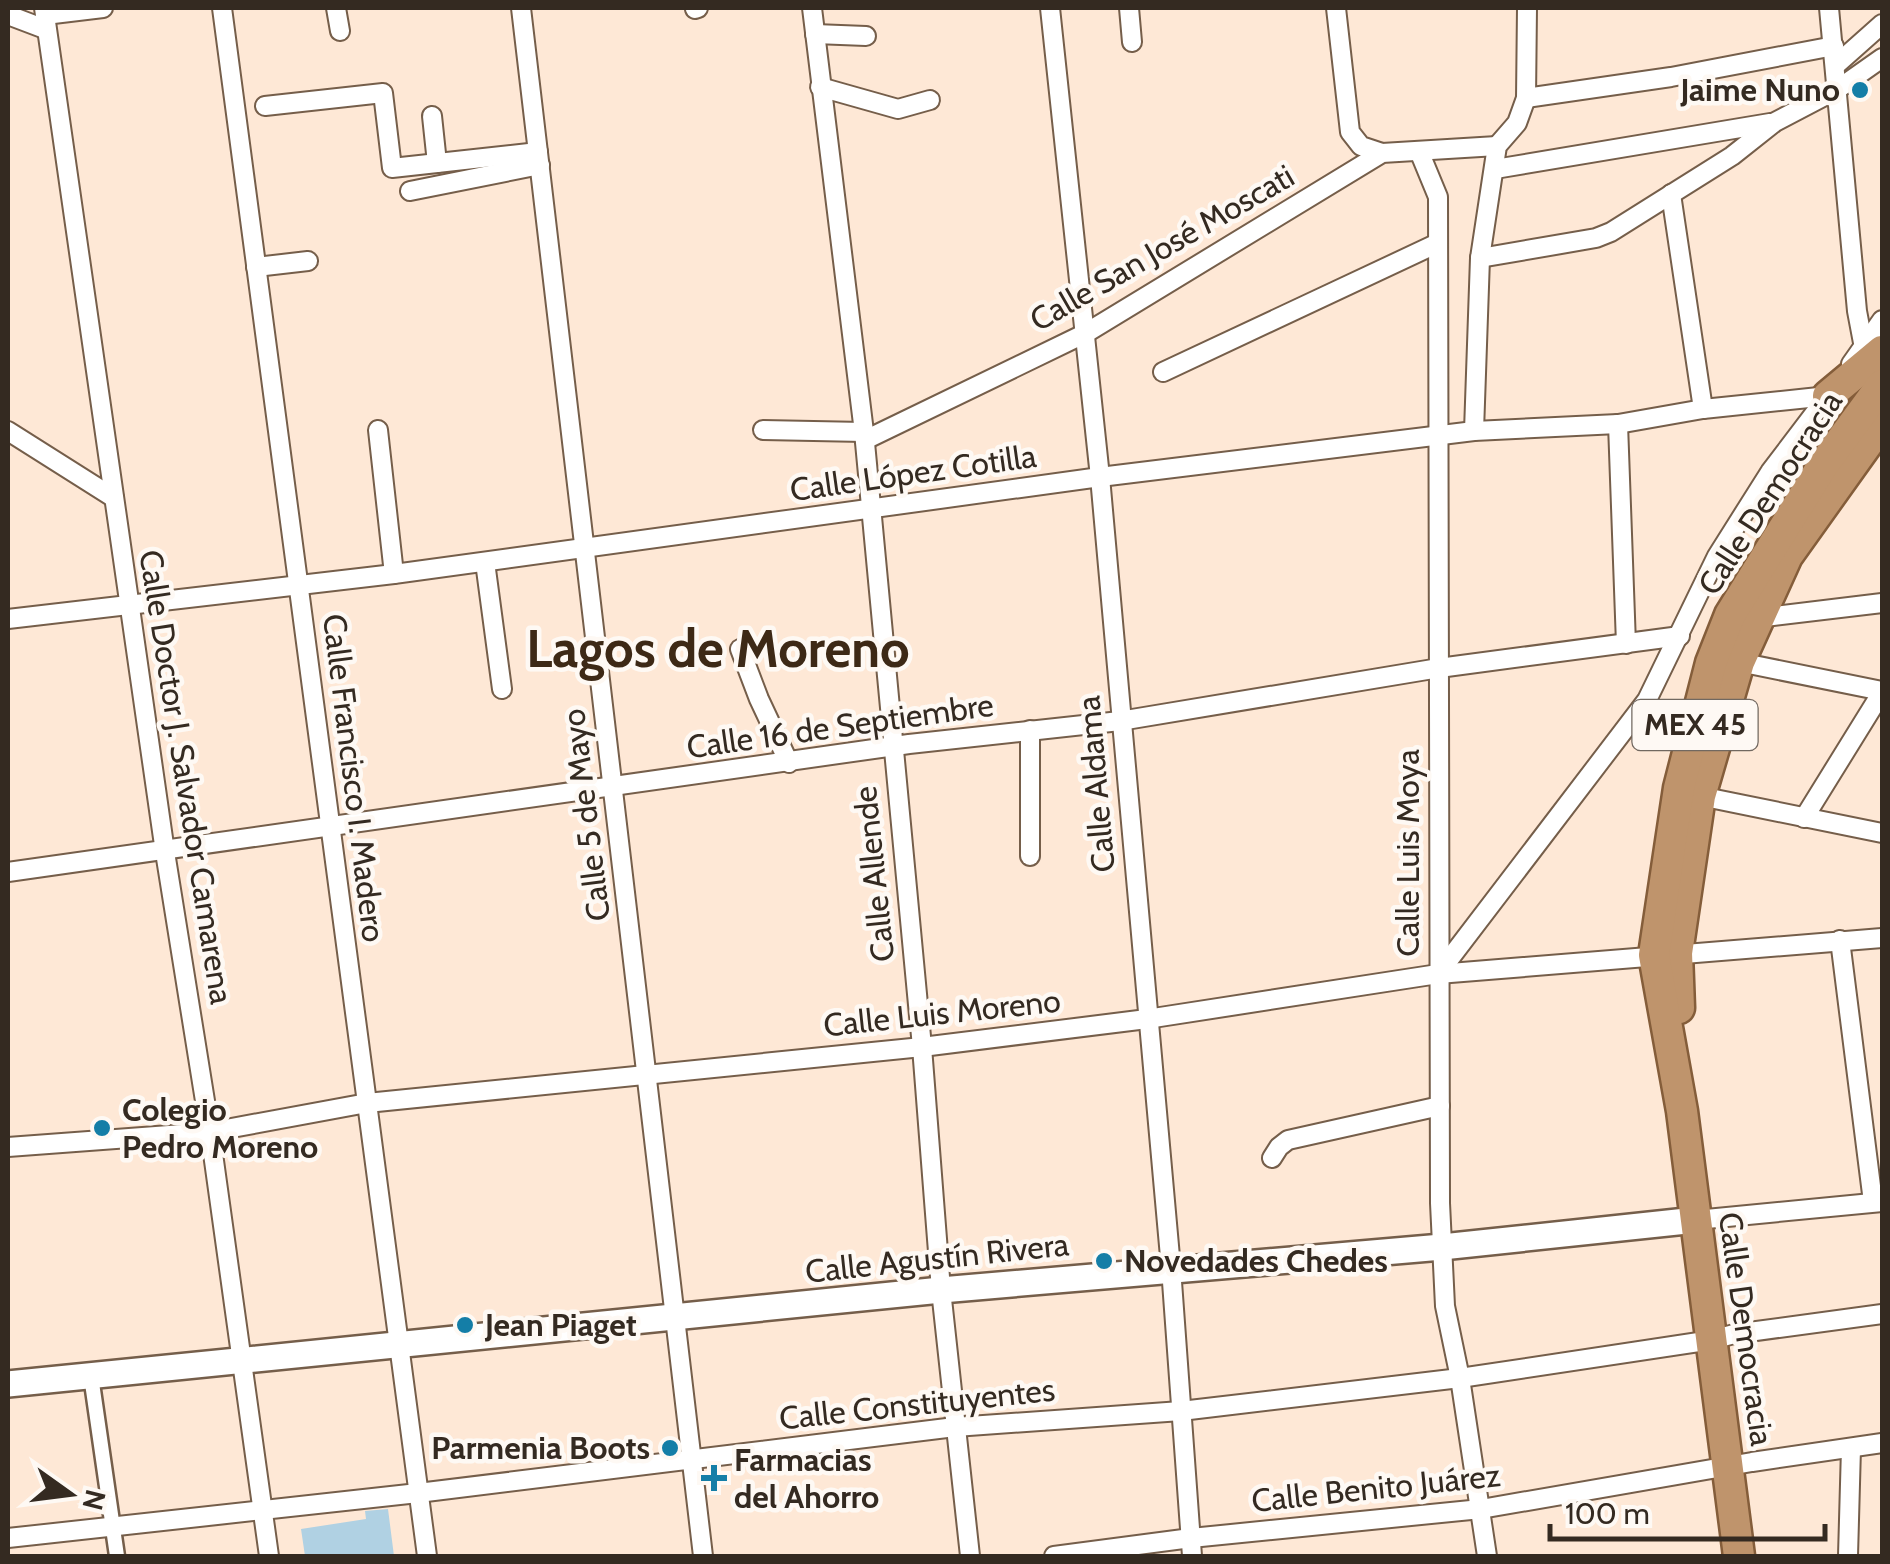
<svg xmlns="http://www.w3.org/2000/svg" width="1890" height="1564" font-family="Cabin,sans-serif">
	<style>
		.building { fill: #b0d1e3 }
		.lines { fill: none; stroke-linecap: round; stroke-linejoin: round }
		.pedestrian-casing { stroke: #755e4a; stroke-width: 19 }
		.minor-casing { stroke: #755e4a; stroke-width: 22 }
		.secondary-casing { stroke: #755e4a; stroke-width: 30 }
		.trunk-casing { stroke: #845d3a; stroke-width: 35 }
		.pedestrian { stroke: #fff; stroke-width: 14 }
		.minor { stroke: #fff; stroke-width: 18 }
		.secondary { stroke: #fff; stroke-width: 25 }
		.trunk { stroke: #bf946c; stroke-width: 30 }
		.poi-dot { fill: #147ea7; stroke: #fef9f4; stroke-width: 4 }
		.labels { text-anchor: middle; stroke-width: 9; stroke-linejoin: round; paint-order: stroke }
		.shield { fill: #fef9f4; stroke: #716860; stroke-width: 2.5 }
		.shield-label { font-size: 30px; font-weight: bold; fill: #342a21 }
		.poi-label { font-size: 32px; font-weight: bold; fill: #342a21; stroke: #fef9f4; text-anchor: start }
		.street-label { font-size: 32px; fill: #342a21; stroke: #fef9f4 }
		.town-label { font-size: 52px; font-weight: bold; fill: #3d2916; stroke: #fef9f4 }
	</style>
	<rect width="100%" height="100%" fill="#fee8d6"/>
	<polygon class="building" points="388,1509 394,1556 305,1556 301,1529 366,1519 365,1511"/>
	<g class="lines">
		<g class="pedestrian-casing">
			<polyline id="pedestrian" points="91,1376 117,1556"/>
		</g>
		<g class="minor-casing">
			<g id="minor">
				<polyline points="44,8 165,852 210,1132 269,1556"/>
				<polyline points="222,8 427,1556"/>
				<polyline points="336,8 340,31"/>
				<polyline points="521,8 703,1556"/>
				<polyline points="812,8 864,432 922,1047 941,1290 970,1556"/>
				<polyline points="1050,8 1100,477 1171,1268 1192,1556"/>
				<polyline points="1129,8 1132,42"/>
				<polyline points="1336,8 1350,132 1361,146 1382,153"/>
				<polyline points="1829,8 1857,311 1864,348"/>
				<polyline points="695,9 698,8"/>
				<polyline points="8,15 45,29"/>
				<polyline points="45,15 103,8"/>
				<polyline points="815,34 866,36"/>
				<polyline points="1837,64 1882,24"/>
				<polyline points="820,87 898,109 930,100"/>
				<polyline points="1526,98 1671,77 1834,46"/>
				<polyline points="265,106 383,93 392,168 538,152"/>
				<polyline points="432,116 437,163"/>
				<polyline points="1419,151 1438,197 1440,1203 1445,1306 1460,1378 1487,1556"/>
				<polyline points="1495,169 1770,123"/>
				<polyline points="410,191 540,165"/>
				<polyline points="1671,194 1703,409"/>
				<polyline points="1480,258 1596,238 1611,232 1732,156 1775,122 1838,89 1882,58"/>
				<polyline points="256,267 308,261"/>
				<polyline points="1851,364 1882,320"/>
				<polyline points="1163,372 1438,243"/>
				<polyline points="1618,424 1626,644"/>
				<polyline points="378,430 394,574"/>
				<polyline points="763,430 864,432"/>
				<polyline points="8,431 114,498"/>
				<polyline points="1474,431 1480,258 1497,146 1517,123 1526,98 1527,8"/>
				<polyline points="865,440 1086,333 1382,153 1497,146"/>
				<polyline points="485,562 502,689"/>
				<polyline points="1757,618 1882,603"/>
				<polyline points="8,619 394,574 1100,477 1474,431 1618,424 1703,409 1828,396"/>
				<polyline points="740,649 759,699 789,763"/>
				<polyline points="1739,662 1882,691"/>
				<polyline points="1030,730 1030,856"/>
				<polyline points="1700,796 1882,833"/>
				<polyline points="1804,818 1882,692"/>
				<polyline points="8,872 909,744 1120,721 1439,668 1680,636"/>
				<polyline points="1840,940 1873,1202"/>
				<polyline points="1438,974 1647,700 1717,556 1770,472 1830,393"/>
				<polyline points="8,1147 210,1132 367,1103 922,1047 1147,1019 1438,974 1882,938"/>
				<polyline points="1272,1158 1279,1147 1288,1140 1440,1106"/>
				<polyline points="1696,1220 1882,1202"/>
				<polyline points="8,1538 418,1493 955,1427 1181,1411 1460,1378 1712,1340 1734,1334 1882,1314"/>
				<polyline points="1054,1556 1191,1538 1481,1509 1752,1462 1882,1443"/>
				<polyline points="1848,1556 1851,1448"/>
			</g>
		</g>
		<g class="secondary-casing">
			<polyline id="secondary" points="8,1384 941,1290 1442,1247 1696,1220"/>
		</g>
		<g class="trunk-casing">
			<g id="trunk">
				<polyline points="1828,396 1882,351"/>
				<polyline points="1679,1008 1677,953 1700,796 1739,662 1787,556 1882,423"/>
				<polyline points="1739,1556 1682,1111 1654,955 1679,788 1711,663 1730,615 1823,465 1882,385"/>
			</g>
		</g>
		<use href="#pedestrian" class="pedestrian"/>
		<use href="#minor" class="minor"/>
		<use href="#secondary" class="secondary"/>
		<use href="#trunk" class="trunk"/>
	</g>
	<g class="poi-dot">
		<circle cx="1860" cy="90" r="10"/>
		<circle cx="102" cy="1128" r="10"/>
		<circle cx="1104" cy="1261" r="10"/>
		<circle cx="465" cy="1325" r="10"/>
		<circle cx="670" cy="1448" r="10"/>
		<path d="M709 1463h10v10h10v10h-10v10h-10v-10h-10v-10h10z"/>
	</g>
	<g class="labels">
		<rect class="shield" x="1632.5" y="700" width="125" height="50" rx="8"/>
		<g class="shield-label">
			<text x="1695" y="735">MEX 45</text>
		</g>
		<g class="poi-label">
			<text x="1840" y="101" text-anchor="end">Jaime Nuno</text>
			<text x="122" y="1121">Colegio<tspan x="122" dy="37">Pedro Moreno</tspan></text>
			<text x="1124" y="1272">Novedades Chedes</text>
			<text x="485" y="1336">Jean Piaget</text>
			<text x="650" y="1459" text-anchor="end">Parmenia Boots</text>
			<text x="734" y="1471">Farmacias<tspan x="734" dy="37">del Ahorro</tspan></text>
		</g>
		<g class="street-label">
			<text transform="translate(1162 248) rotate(-30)" y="11">Calle San José Moscati</text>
			<text transform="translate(913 473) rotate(-8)" y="11">Calle López Cotilla</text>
			<text transform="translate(1770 493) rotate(-57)" y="11">Calle Democracia</text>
			<text transform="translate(840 726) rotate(-8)" y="11">Calle 16 de Septiembre</text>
			<text transform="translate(186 777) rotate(81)" y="11">Calle Doctor J. Salvador Camarena</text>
			<text transform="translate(354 778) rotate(83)" y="11">Calle Francisco I. Madero</text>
			<text transform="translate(1096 784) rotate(-95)" y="11">Calle Aldama</text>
			<text transform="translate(586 815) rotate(-97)" y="11">Calle 5 de Mayo</text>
			<text transform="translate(1408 853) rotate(-90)" y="11">Calle Luis Moya</text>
			<text transform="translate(874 874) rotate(-96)" y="11">Calle Allende</text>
			<text transform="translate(942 1013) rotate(-6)" y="11">Calle Luis Moreno</text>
			<text transform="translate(937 1258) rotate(-6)" y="11">Calle Agustín Rivera</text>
			<text transform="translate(1746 1329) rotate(82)" y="11">Calle Democracia</text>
			<text transform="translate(917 1404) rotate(-6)" y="11">Calle Constituyentes</text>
			<text transform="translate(1376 1488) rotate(-6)" y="11">Calle Benito Juárez</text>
		</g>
		<g class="town-label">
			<text x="718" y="667">Lagos de Moreno</text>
		</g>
	</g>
	<rect width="1890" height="1564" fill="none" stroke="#342a21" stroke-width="20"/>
	<g transform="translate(70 1494) rotate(104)" stroke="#fef9f4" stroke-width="8" paint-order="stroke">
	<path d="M0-8L18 38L0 25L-18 38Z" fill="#342a21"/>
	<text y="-15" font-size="28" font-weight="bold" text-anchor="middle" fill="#342a21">N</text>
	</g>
	<path d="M1550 1524v15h275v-15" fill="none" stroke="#342a21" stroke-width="5"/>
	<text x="1565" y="1524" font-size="30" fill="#342a21" stroke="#fef9f4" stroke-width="8" paint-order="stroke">100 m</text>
</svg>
